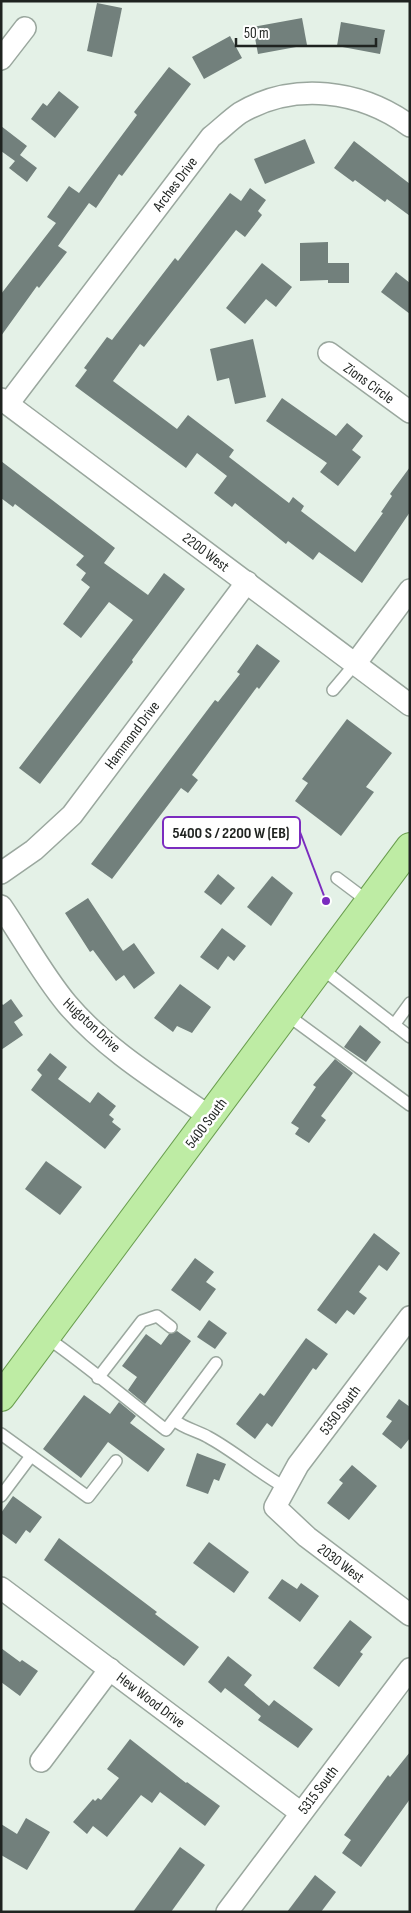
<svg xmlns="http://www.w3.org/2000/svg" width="411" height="1913" font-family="'Sofia Sans Condensed',sans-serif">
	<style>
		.building { fill: #72807c }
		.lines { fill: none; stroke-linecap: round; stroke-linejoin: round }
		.service-casing { stroke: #9aa79e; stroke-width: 14 }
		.minor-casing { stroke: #9aa79e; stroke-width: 24 }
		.primary-casing { stroke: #6a9e4f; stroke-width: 30 }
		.service { stroke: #fff; stroke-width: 11 }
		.minor { stroke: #fff; stroke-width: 21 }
		.primary { stroke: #beeca4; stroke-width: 28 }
		.labels { text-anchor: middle; stroke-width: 5; stroke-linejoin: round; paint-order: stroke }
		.street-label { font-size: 15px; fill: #1f2320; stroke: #fff }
		.leader { fill: none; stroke: #7b2cbf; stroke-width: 2 }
		.callout-dot { fill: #7b2cbf; stroke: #fff; stroke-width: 2 }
		.callout { fill: #fff; stroke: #7b2cbf; stroke-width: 2 }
		.callout-label { font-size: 16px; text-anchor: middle; font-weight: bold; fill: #1f2320 }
	</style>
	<rect width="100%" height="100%" fill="#e4f1e7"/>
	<g class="building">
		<polygon points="97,3 122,8 112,57 87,51"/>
		<polygon points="302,18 307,45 258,54 253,27"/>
		<polygon points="341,22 385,30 380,54 337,46"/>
		<polygon points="230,36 242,58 204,79 192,57"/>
		<polygon points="169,67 191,84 122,176 119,174 96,208 89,203 58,246 67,252 39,288 37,286 1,336 1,294 56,223 47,217 69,186 79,193 137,115 134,112"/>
		<polygon points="59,91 79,107 55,138 31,119 43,103 47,106"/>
		<polygon points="1,126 27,146 20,155 37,168 27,182 9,168 15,161 1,151"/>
		<polygon points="305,139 315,163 265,184 254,159"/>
		<polygon points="354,141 410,184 410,216 387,199 385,202 355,180 353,182 334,168"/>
		<polygon points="250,188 266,200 258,211 262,215 245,237 236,230 144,347 140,344 113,381 177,429 188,415 234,450 229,457 289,503 293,497 304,506 301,511 355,552 383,513 381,512 392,496 390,494 410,467 410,512 362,583 319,552 313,560 288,541 286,544 235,503 232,507 214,493 227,476 197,453 186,468 75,386 87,370 84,368 107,337 112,340 175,258 178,261 230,193 241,201"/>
		<polygon points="328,242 328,263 349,263 349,283 328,283 328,280 300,281 300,243"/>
		<polygon points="262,263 292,287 276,307 266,299 245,324 226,308"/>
		<polygon points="396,272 410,283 410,314 381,292"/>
		<polygon points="253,339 266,397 235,404 229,378 217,381 210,349"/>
		<polygon points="282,398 336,436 347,423 363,436 352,450 361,457 338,486 320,472 327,463 266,421"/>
		<polygon points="1,461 115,548 104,563 148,595 164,573 185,589 132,660 133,662 40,784 19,768 133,620 109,602 81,638 63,624 90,587 81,580 86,573 76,565 84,556 15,504 13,507 1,498"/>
		<polygon points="257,644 280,661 259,689 257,687 192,775 198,780 188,793 181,788 112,879 91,864 215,700 218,702 240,674 237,672"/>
		<polygon points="347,719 392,753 366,787 374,792 341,836 295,801 308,783 302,779"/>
		<polygon points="218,874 235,888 221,905 204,892"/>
		<polygon points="272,876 293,893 271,926 247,907"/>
		<polygon points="88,898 123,951 134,943 155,973 134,989 124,975 116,981 93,950 90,952 65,913"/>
		<polygon points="222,928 246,946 234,961 228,956 218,970 200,957"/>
		<polygon points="180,984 211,1007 192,1033 177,1026 173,1032 154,1018"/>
		<polygon points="11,999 23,1016 14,1022 23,1035 1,1050 1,1003 3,1005"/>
		<polygon points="360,1025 381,1042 366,1062 344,1047"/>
		<polygon points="50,1053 67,1067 58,1079 90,1103 98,1092 116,1106 109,1115 114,1119 112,1122 121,1129 105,1149 31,1090 42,1075 37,1070"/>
		<polygon points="335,1059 353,1073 321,1116 326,1120 309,1143 295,1134 299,1128 291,1123 316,1087 313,1085"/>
		<polygon points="46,1161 82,1187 60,1215 25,1189"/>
		<polygon points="374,1233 400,1253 387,1271 379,1265 359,1292 367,1298 354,1315 347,1310 336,1324 317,1310"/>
		<polygon points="195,1258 214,1272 206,1282 216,1289 200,1311 171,1290"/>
		<polygon points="209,1320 227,1333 215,1349 197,1337"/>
		<polygon points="177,1331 191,1341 145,1404 128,1390 137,1377 122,1366 146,1334 161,1345 169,1334"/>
		<polygon points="306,1338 328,1354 316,1370 313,1368 272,1427 267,1423 255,1439 236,1424 260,1393 264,1396"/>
		<polygon points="84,1395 110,1414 119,1402 136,1416 130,1423 165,1449 148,1472 108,1442 81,1478 43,1449"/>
		<polygon points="399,1399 410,1407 410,1438 401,1449 382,1434 392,1421 386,1417"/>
		<polygon points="197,1453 226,1464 219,1481 214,1479 208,1494 186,1486"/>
		<polygon points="352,1465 377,1486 349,1520 327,1503 343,1483 339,1480"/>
		<polygon points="13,1496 42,1517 30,1533 26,1530 16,1544 1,1533 1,1513"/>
		<polygon points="59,1538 157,1612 155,1614 199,1647 184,1666 44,1560"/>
		<polygon points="209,1542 249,1572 234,1593 193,1563"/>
		<polygon points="282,1579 297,1589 301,1583 319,1596 300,1622 268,1598"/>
		<polygon points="350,1620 372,1637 360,1652 363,1654 339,1687 313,1668"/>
		<polygon points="1,1648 20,1662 22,1660 38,1671 20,1696 1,1682"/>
		<polygon points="228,1656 252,1675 244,1685 269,1706 274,1700 313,1729 298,1748 258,1720 261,1716 225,1688 221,1693 208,1682"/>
		<polygon points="130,1739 186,1783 187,1782 220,1806 205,1826 160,1792 152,1803 141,1795 107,1837 93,1826 87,1834 73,1822 93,1799 95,1801 98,1798 101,1800 119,1778 107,1769"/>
		<polygon points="410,1752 410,1799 361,1867 342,1853 351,1840 344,1835 388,1775 390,1777"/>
		<polygon points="26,1818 50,1832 27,1870 1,1855 1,1824 17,1834"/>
		<polygon points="180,1847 205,1865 171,1912 133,1912"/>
		<polygon points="315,1875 336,1892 321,1912 287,1912"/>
	</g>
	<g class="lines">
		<g class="service-casing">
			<g id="service">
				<polyline points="333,690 355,664"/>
				<polyline points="337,878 369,902"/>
				<polyline points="321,968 410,1037"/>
				<polyline points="286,1014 410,1105"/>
				<polyline points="394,1025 410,1003"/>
				<path d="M 46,1337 C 88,1366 126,1399 166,1430 L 216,1363"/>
				<polyline points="98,1378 142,1321 157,1316 171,1327"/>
				<path d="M 174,1420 C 185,1429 196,1430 208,1437 C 234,1451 259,1473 286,1488"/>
				<polyline points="1,1434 88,1497 116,1461"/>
				<polyline points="1,1496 31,1456"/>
			</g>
		</g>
		<g class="minor-casing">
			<g id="minor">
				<polyline points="1,59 25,28"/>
				<polyline points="329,353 410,412"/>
				<polyline points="1,399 410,705"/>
				<path d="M 8,404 L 211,137 C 220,130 230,120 240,113 C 294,81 361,90 410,126"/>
				<polyline points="355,664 410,590"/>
				<polyline points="1,873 34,850 72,815 247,582"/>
				<path d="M 1,906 C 23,938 42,974 67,1004 C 106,1050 161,1083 210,1117"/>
				<polyline points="410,1317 298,1465 275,1507 307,1537 410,1615"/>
				<polyline points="1,1588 301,1813"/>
				<polyline points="41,1761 110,1669"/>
				<polyline points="227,1912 410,1669"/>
			</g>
		</g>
		<g class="primary-casing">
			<polyline id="primary" points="1,1397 410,847"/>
		</g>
		<use href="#service" class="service"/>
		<use href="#minor" class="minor"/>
		<use href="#primary" class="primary"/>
	</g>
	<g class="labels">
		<g class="street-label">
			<text transform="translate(175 184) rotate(-53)" y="5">Arches Drive</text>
			<text transform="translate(369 383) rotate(36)" y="5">Zions Circle</text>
			<text transform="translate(206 552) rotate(37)" y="5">2200 West</text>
			<text transform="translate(132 735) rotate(-53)" y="5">Hammond Drive</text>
			<text transform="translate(92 1025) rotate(43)" y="5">Hugoton Drive</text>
			<text transform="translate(206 1123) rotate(-53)" y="5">5400 South</text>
			<text transform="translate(340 1410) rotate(-53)" y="5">5350 South</text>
			<text transform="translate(341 1563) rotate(37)" y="5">2030 West</text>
			<text transform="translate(151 1700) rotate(37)" y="5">Hew Wood Drive</text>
			<text transform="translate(318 1790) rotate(-53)" y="5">5315 South</text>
		</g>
	</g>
	<path class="leader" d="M326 901L300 832"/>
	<circle class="callout-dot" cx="326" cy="901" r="5"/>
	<rect class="callout" x="163" y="817" width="137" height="31" rx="5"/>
	<g class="callout-label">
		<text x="231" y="838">5400 S / 2200 W (EB)</text>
	</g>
	<rect width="411" height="1913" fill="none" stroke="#1f2320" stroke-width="5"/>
	<path d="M236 38v8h140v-8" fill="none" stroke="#1f2320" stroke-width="2.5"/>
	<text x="244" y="38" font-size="15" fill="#1f2320" stroke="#ffffff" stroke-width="4" paint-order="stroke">50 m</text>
</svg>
